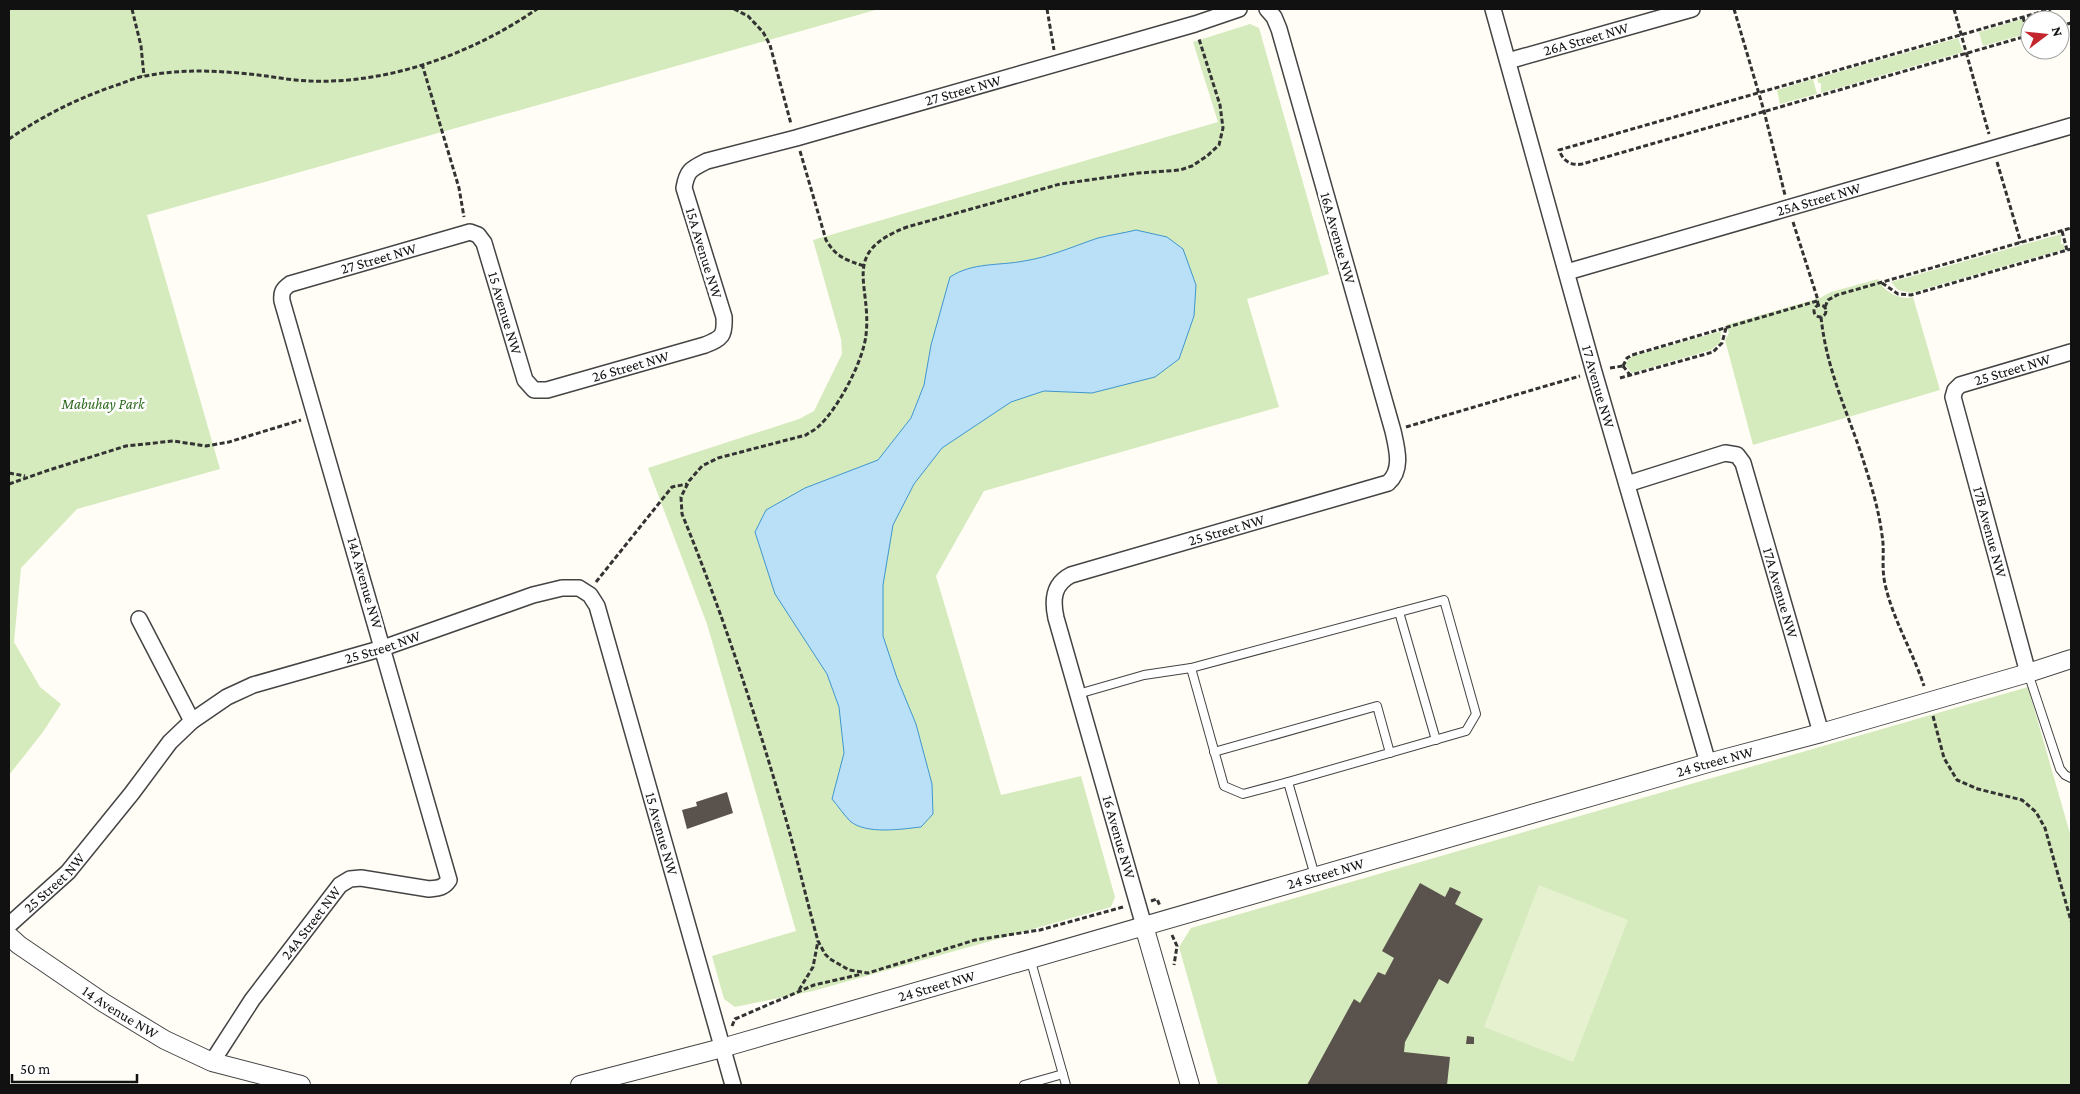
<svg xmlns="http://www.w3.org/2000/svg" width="2080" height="1094" font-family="'Crimson Pro',serif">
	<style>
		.green { fill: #d5ebbd }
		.pitch { fill: #e6f2cf }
		.water { fill: #b9e0f7; stroke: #3f96cf }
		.building { fill: #5a524d }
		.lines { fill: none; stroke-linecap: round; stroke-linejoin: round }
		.service-casing { stroke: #444; stroke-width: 10 }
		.minor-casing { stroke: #444; stroke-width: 18 }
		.tertiary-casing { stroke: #444; stroke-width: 20 }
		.path { stroke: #333; stroke-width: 3; stroke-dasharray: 5 2.5; stroke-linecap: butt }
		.service { stroke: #fff; stroke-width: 8 }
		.minor { stroke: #fff; stroke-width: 15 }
		.tertiary { stroke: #fff; stroke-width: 18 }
		.labels { text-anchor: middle; stroke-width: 5; stroke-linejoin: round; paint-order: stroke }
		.street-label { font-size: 15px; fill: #111; stroke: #fff }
		.park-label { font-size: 15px; font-style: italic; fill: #2f6b1f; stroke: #fff }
	</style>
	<rect width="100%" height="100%" fill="#fffdf5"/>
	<g class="green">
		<polygon points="9,9 879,9 147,215 220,469 77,509 21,568 14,642 40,687 61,704 43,732 9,775"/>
		<polygon points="2022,19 2026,34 1983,46 1979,32"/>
		<polygon points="1250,24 1259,28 1329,274 1247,299 1279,407 984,491 936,576 1001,795 1081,776 1115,897 1111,907 813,991 735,1007 724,999 712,956 796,931 707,624 648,468 799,419 814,411 842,354 841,339 813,240 1218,122 1193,42"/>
		<polygon points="1958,38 1963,52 1821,93 1821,83 1818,83 1817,78"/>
		<polygon points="1813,79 1817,94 1780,104 1777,90"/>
		<polygon points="2061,234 2061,244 2064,244 2065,249 1911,293 1898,290 1891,282"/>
		<path d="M 1878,279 C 1883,291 1900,301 1913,297 L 1940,390 L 1753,445 L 1725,340 L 1729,333 L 1726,325 L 1820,298 L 1831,292 Z"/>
		<polygon points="1721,331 1720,343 1711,350 1632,373 1625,365 1628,360 1633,356"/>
		<polygon points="2028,687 2071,837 2071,1085 1218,1085 1179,947 1191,928"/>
	</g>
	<polygon class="pitch" points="1539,885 1628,920 1573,1062 1484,1027"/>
	<path class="water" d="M 1136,230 L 1167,237 L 1183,249 L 1196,285 L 1194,316 L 1179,359 L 1155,377 L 1092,393 L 1044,391 L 1011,402 L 942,448 L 914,484 L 893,525 L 883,585 L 883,636 L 897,678 L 916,724 L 932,784 L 933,814 L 921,827 C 902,829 866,835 850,821 C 844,815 838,806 832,799 L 844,753 L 839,707 L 827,674 L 775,594 L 755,532 L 766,510 L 805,488 L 878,460 L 911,418 L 924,385 L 931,345 L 950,277 C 973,262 998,266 1024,261 C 1050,257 1074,246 1098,238 C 1110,235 1124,233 1136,230 Z"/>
	<g class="building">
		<polygon points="727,792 733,813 687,829 682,810 697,806 696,802"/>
		<polygon points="1420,883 1445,897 1450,887 1461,892 1455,904 1483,919 1448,984 1439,979 1405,1042 1404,1052 1450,1057 1447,1085 1307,1085 1354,999 1360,1003 1378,972 1385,975 1394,958 1382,951"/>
		<polygon points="1467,1036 1474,1037 1474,1044 1466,1044"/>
	</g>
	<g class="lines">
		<g class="service-casing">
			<g id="service">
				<polyline points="1399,612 1436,740"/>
				<polyline points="1191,668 1224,786 1243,794 1288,782"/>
				<polyline points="2028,673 2060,769 2065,775 2071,778"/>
				<polyline points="1078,694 1144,675 1191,668 1444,600 1476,714 1466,731 1288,782 1315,876"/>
				<polyline points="1214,752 1377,706 1390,753"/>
				<polyline points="1030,958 1066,1085"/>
				<polyline points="1024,1085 1063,1074"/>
			</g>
		</g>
		<g class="minor-casing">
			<g id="minor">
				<path id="s1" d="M 1493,9 L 1594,372 L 1708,763"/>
				<path id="s2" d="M 1508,61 L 1692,9"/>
				<path id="s3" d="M 1567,272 L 2071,126"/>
				<path id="s4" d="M 1627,484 L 1725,453 L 1737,455 L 1743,463 L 1821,733"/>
				<polyline points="139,619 192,721"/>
				<path id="s5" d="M 2028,673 L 1953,397 L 1955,390 L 1960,385 L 2071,352"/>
				<path id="s6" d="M 9,925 L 68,872 L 132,793 L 170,742 L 192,721 L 227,697 L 253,685 L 383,648 L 533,595 L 562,588 L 579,588 L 590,595 L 597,606 L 733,1085"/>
				<path id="s7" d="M 1144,926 L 1056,618 C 1052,600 1053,584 1071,575 L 1388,483 C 1403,470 1397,449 1393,431 L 1279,29 L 1274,17 L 1267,9"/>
				<path id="s8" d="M 212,1062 L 252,1000 L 340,885 L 350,879 L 361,878 L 429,889 C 438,888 444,888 449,880 L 282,301 C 281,292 283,289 290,284 L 470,232 L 478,235 L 484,243 L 525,380 L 534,390 L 547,390 L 705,345 C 722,338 725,336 724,317 L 684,188 C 687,170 691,169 707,161 L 796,138 L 1195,24 L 1239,9"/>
			</g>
		</g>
		<g class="tertiary-casing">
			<g id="tertiary">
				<polyline points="1144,926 1190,1085"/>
				<path id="s9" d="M 9,936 L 19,945 L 104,1003 L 165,1040 L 212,1062 L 301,1085"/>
				<path id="s10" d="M 580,1085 L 722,1048 L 1708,763 L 1821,733 L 2028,673 L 2071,659"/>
			</g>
		</g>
		<g class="path">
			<polyline points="132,9 141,46 144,76"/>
			<polyline points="734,9 748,16 763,32 770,45 791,124"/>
			<polyline points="1047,9 1054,50"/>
			<polyline points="1734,9 1764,111 1785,195"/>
			<polyline points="1954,9 1989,134"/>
			<polyline points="2023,17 2028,36"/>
			<polyline points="2060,26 2071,23"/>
			<path d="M 2030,35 L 1582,164 C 1571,166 1563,161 1559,150 L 2051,9"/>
			<polyline points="422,64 459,188 464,217"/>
			<path d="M 9,139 C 44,115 80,97 120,84 C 128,81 137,77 145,76 C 184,68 227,71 266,76 C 275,77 285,79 295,80 C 379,88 469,56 537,9"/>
			<path d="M 800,151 L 826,240 C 836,257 846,260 864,266"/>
			<polyline points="1997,162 2021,243"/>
			<polyline points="1793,222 1817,297 1818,305"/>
			<polyline points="2062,231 2067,250"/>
			<polyline points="1882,283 1898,294 1911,295 2071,249"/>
			<circle cx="1820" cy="311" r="6"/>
			<polyline points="1825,307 1828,300 1837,295 2071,228"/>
			<path d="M 1821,317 C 1827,374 1850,416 1866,469 C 1873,491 1879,512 1882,535 C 1885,552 1881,565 1885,584 C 1893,620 1913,652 1924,686"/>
			<polyline points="1623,366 1627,358 1632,355 1817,301"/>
			<polyline points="1623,366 1630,375"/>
			<polyline points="1610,368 1623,366"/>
			<polyline points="1620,378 1713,352 1722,343 1726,328"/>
			<polyline points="1406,427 1580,376"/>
			<polyline points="9,473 25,476"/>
			<polyline points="9,484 49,470 126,446 173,441 206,446 229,442 301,420"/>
			<polyline points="596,582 672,487 687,484"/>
			<polyline points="1933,716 1944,758 1957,780 1978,789 2022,800 2036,812 2045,828 2071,921"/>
			<polyline points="1151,901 1157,899 1160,906"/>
			<path d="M 1123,907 L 1040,930 L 975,940 L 868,973 L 849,970 L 830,959 L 825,954 L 818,941 C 807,902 798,862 787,823 C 757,719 723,614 682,514 L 681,497 L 689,481 L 702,466 L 718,458 L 806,435 C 810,432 815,430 819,426 C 838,408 863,362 866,335 C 872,283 839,253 907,227 L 1060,184 L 1139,173 L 1180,170 L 1192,166 L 1207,156 L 1219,145 L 1223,128 L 1220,105 L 1199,39"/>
			<polyline points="1172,935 1177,946 1174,965"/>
			<polyline points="799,990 813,967 818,941"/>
			<polyline points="732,1026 735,1019 814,985 862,974"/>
		</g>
		<use href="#service" class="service"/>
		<use href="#minor" class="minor"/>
		<use href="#tertiary" class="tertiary"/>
	</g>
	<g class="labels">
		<g class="street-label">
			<text dy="5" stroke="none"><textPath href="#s2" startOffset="81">26A Street NW</textPath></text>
			<text dy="5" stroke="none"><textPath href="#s8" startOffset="1972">27 Street NW</textPath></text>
			<text dy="5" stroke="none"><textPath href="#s3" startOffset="262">25A Street NW</textPath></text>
			<text transform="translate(1338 238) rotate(74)" y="5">16A Avenue NW</text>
			<text transform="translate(704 253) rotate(73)" y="5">15A Avenue NW</text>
			<text dy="5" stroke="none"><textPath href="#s8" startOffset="1048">27 Street NW</textPath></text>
			<text dy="5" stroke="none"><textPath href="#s8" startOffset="1235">15 Avenue NW</textPath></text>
			<text dy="5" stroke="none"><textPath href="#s8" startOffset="1418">26 Street NW</textPath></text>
			<text dy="5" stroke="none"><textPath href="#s5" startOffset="355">25 Street NW</textPath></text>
			<text dy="5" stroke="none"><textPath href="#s1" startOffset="392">17 Avenue NW</textPath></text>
			<text dy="5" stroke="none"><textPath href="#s7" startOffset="532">25 Street NW</textPath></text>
			<text transform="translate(1990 532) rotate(75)" y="5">17B Avenue NW</text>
			<text transform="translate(365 583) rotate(74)" y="5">14A Avenue NW</text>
			<text dy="5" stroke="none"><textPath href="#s4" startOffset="260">17A Avenue NW</textPath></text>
			<text dy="5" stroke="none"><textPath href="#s6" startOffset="481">25 Street NW</textPath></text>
			<text dy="5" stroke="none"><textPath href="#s10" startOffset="1180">24 Street NW</textPath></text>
			<text dy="5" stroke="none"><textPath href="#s6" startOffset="950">15 Avenue NW</textPath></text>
			<text transform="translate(1119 837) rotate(74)" y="5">16 Avenue NW</text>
			<text dy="5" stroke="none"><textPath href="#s10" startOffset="775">24 Street NW</textPath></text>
			<text dy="5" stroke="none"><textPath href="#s6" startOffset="62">25 Street NW</textPath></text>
			<text dy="5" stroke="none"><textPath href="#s8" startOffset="171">24A Street NW</textPath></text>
			<text dy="5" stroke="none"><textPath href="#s10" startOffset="370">24 Street NW</textPath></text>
			<text dy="5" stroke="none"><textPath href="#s9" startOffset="135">14 Avenue NW</textPath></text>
		</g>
		<g class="park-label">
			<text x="103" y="409">Mabuhay Park</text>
		</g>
	</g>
	<rect width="2080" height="1094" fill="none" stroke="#111111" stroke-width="20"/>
	<g transform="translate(2045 35) rotate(74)"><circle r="24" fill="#ffffff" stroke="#a0a0a0"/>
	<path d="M0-4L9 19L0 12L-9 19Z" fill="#c4262e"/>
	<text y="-8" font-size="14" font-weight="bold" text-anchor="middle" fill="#111111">N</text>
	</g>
	<path d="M12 1074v8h125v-8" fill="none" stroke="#111111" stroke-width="2.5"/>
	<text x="20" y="1074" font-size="15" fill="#111111" stroke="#ffffff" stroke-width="4" paint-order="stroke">50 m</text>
</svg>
